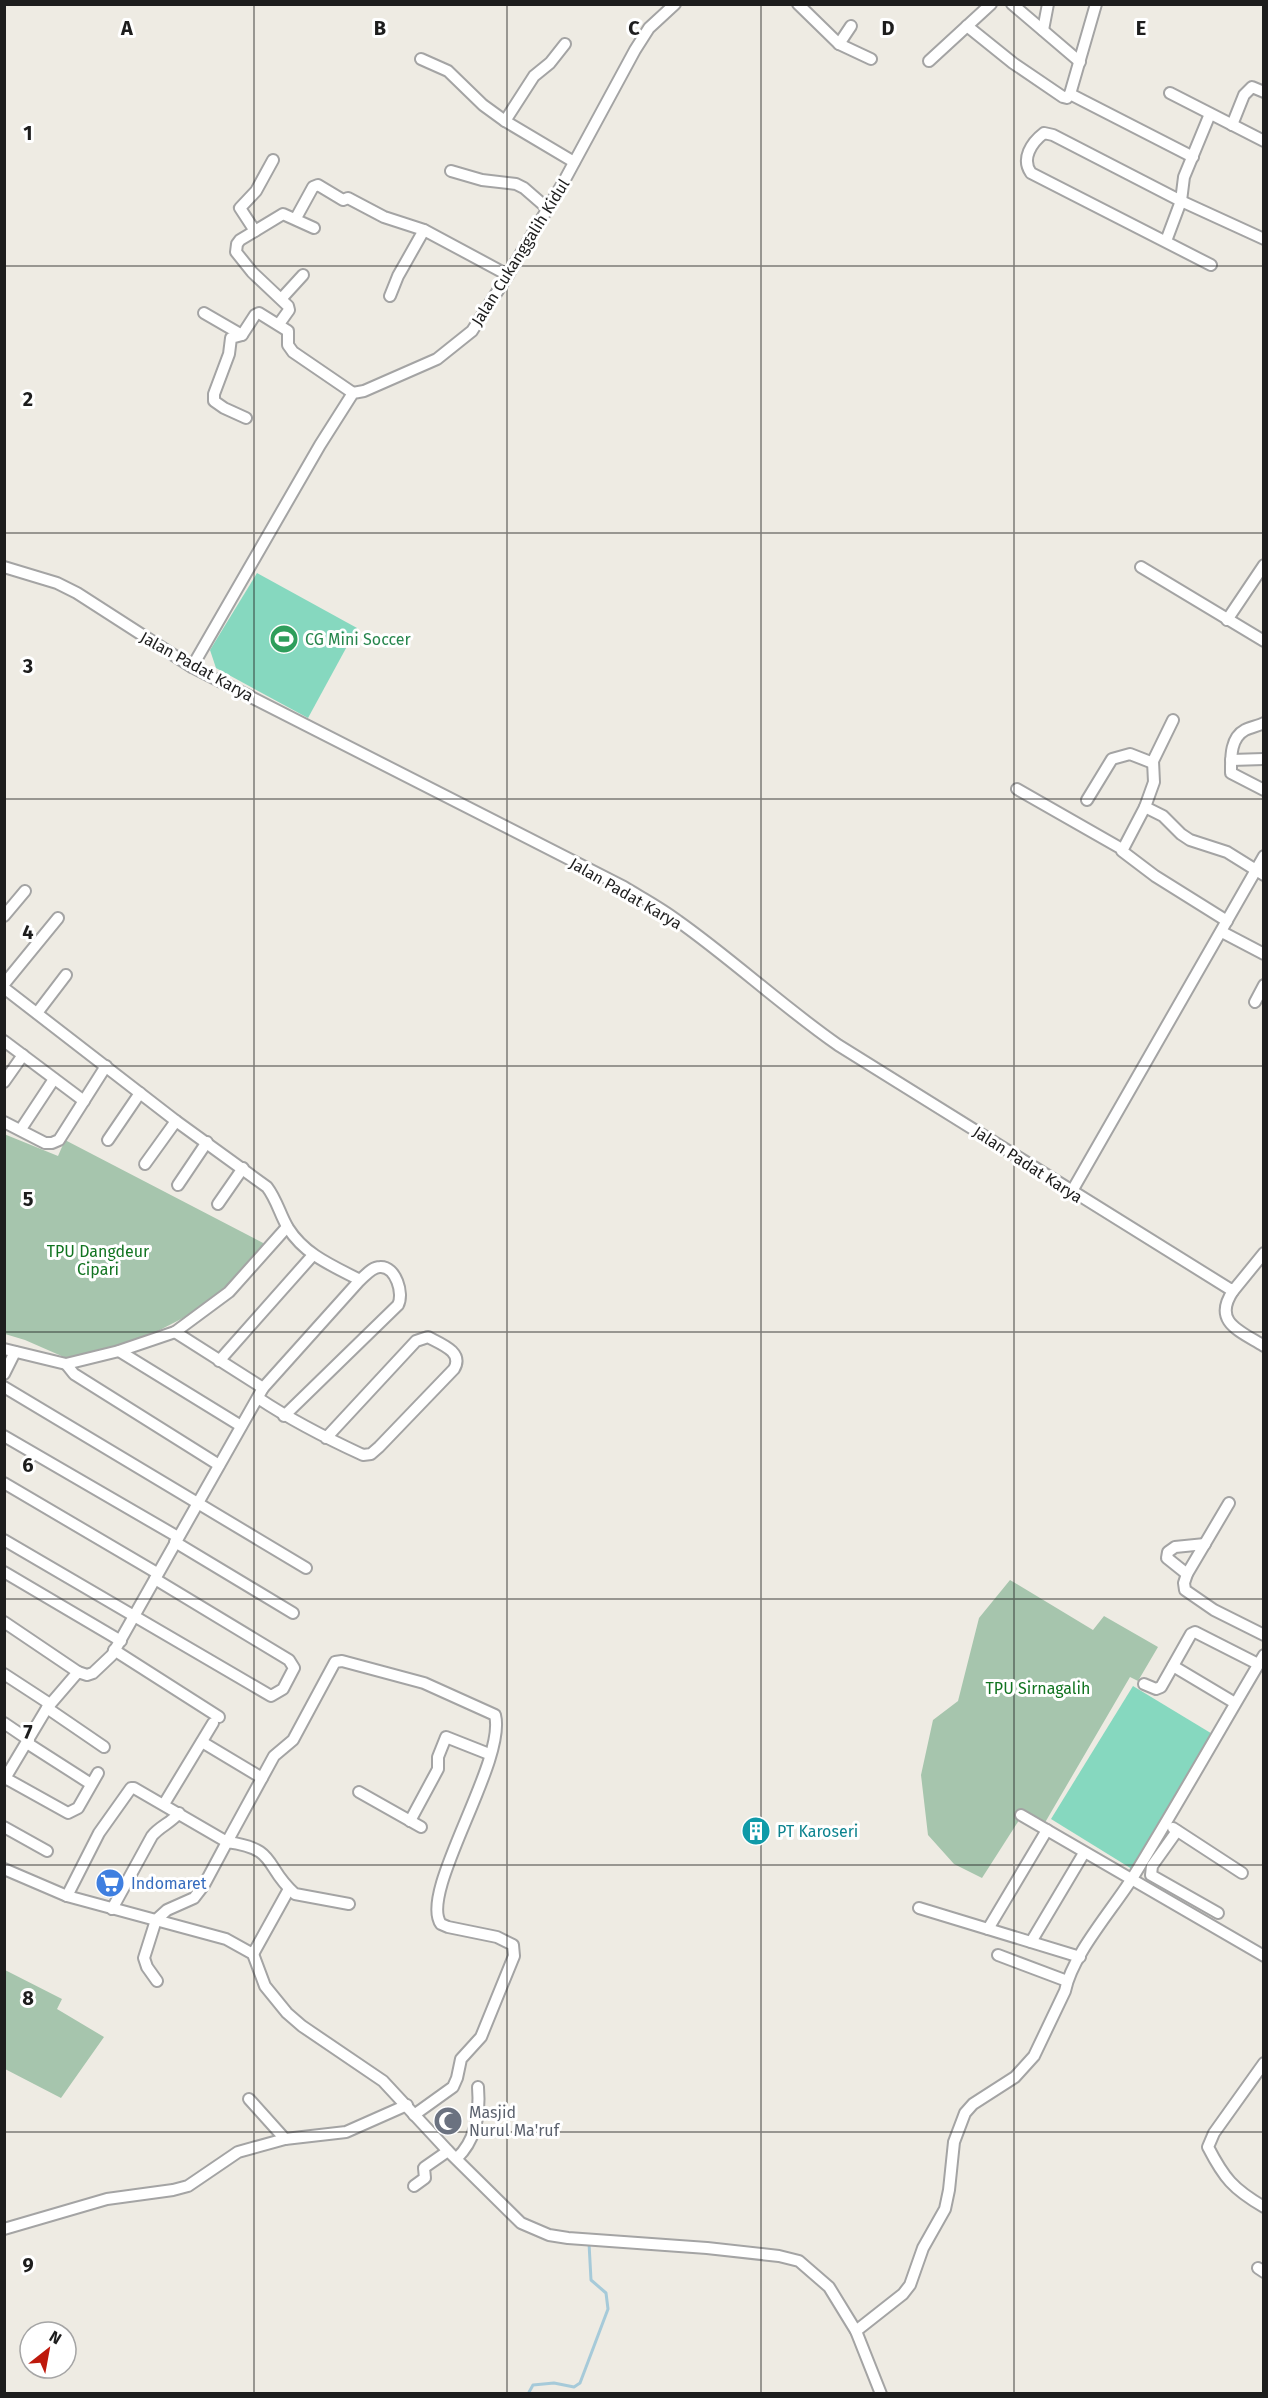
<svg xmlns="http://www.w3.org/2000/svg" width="1268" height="2398" font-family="'Fira Sans',sans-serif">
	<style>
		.cemetery { fill: #a6c5ad }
		.pitch { fill: #86d8bf }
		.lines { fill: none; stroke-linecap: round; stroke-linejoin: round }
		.stream { stroke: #a6cad9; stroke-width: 3 }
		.minor-casing { stroke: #a4a4a4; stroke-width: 14 }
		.minor { stroke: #fff; stroke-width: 10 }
		.grid { fill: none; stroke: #1d1d1d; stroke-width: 1.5; stroke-opacity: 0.55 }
		.labels { text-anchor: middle; stroke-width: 6; stroke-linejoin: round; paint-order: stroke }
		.street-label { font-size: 16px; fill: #1d1d1d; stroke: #fff }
		.leisure-label { font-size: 16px; fill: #27864d; stroke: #fff; text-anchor: start }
		.park-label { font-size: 16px; fill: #127421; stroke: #fff }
		.culture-label { font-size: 16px; fill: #0d838f; stroke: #fff; text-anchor: start }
		.shop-label { font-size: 16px; fill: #366cbe; stroke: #fff; text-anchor: start }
		.worship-label { font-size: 16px; fill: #5b616d; stroke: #fff; text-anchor: start }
		.grid-label { font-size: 20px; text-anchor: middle; font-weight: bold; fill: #1d1d1d; stroke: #fff; stroke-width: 6; stroke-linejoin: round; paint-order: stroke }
	</style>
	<rect width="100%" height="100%" fill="#eeebe3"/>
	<g class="cemetery">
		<polygon points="4,1134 58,1156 65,1140 265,1244 212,1303 125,1348 73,1361 25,1340 5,1334"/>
		<polygon points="1010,1580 1093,1630 1104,1616 1158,1647 1138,1681 1130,1677 1043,1826 1023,1814 982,1878 954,1864 928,1835 921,1775 933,1720 958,1701 979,1618"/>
		<polygon points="5,1970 62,1999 57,2009 104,2037 61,2098 5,2069"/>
	</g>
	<g class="pitch">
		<polygon points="257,573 357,628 308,718 216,668 210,650"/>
		<polygon points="1133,1686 1214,1735 1132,1869 1051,1819"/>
	</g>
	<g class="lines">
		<polyline class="stream" points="528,2394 533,2385 554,2383 574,2387 580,2383 608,2309 606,2293 591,2280 589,2243"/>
		<g class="minor-casing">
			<g id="minor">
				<polyline points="798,4 839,44 871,59"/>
				<polyline points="1012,4 1080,62"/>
				<polyline points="1096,4 1070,94 1193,157"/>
				<polyline points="967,26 1013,63 1063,97 1067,98 1070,94"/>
				<polyline points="1043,30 1048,4"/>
				<polyline points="839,44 851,26"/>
				<polyline points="421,59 448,71 483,105 505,121 574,162"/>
				<polyline points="929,61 991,4"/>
				<polyline points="1170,93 1264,141"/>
				<polyline points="505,121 534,76 550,63 565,44"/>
				<polyline points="1232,125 1244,95 1252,87 1264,92"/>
				<polyline points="451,171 482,180 516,184 524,188 547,208"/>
				<polyline points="296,218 313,187 318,185 343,200 348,198 384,217 424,230 508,275"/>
				<polyline points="255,231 240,208 256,191 273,160"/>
				<polyline points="1166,241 1181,201 1184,177 1210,114"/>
				<path d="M 1211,265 L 1031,173 C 1021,159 1031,143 1044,133 L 1053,135 L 1181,201 L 1264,239"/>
				<polyline points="390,296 398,276 424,230"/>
				<polyline points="282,298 303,275"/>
				<polyline points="204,313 242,335"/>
				<polyline points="279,324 289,310 288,306 252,272 236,252 237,244 240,240 283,214 314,228"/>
				<polyline points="246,418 224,408 214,401 214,394 229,354 231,338 242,335 255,315 259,313 288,331 288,345 293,352 353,393"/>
				<path d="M 4,567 L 57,583 L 77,593 L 192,667 L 624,887 C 642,898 661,908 678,921 C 733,960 782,1006 838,1045 L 1233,1291 L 1264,1253"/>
				<polyline points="1141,567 1264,641"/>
				<polyline points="1227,620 1264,565"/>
				<polyline points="192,667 320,445 353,393 364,391 437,359 472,331 508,275 563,183 635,50 649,28 675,4"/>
				<polyline points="1173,720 1153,761 1154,782 1145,807 1122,851 1155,876 1227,921"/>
				<path d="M 1264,723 C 1258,726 1251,727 1245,730 C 1230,738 1231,758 1231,773 L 1264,790"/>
				<polyline points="1231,760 1264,759"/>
				<polyline points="1017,789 1122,849"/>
				<polyline points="1087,800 1112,759 1130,754 1153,763"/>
				<polyline points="1145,807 1163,816 1181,834 1190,840 1227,852 1264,875"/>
				<polyline points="4,916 25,891"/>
				<polyline points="1222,932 1264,954"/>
				<polyline points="4,984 58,918"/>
				<path d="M 4,988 L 176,1121 L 267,1187 C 277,1200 280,1215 288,1228 C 305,1255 333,1266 360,1280"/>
				<polyline points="1255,1002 1264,985"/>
				<polyline points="37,1013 66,975"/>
				<polyline points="4,1041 84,1101"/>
				<polyline points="4,1082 23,1055"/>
				<polyline points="4,1122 45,1143 52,1143 59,1140 106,1066"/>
				<polyline points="21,1129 54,1079"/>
				<polyline points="108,1140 140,1093"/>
				<polyline points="145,1164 176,1121"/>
				<polyline points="178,1185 207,1142"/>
				<polyline points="1072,1191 1264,856"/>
				<polyline points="218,1204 243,1168"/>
				<path d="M 1233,1291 C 1212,1322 1240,1331 1264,1346"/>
				<polyline points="175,1332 263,1388"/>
				<polyline points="4,1349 66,1364 119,1351 175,1332 229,1292 287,1227"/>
				<polyline points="119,1351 241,1426"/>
				<polyline points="219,1361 313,1255"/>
				<polyline points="66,1364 74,1374 219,1465"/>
				<polyline points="4,1374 15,1352"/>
				<polyline points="4,1387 306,1568"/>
				<path d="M 258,1398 C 291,1420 326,1438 363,1455 L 371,1454 L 379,1447 L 454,1369 C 464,1352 441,1344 428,1337 L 416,1341 L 326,1438"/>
				<polyline points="4,1436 178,1537"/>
				<polyline points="4,1483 157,1573"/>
				<polyline points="1229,1503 1187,1574 1184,1583 1185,1590 1214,1610 1264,1635"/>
				<polyline points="4,1540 271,1696 283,1689 294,1668 289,1660 155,1579"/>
				<polyline points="175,1542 293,1613"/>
				<polyline points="4,1572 121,1641"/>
				<polyline points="1187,1574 1167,1558 1168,1552 1175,1547 1205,1544"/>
				<polyline points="4,1622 78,1672"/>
				<polyline points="114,1650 219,1717"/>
				<polyline points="1173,1666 1235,1703"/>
				<polyline points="4,1674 50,1704"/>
				<polyline points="1144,1684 1156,1689 1161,1687 1191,1634 1195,1632 1258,1664"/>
				<polyline points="47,1708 104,1747"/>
				<polyline points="4,1723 29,1740"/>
				<polyline points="202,1742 262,1778"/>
				<polyline points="27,1743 91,1784"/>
				<polyline points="5,1778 68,1813 78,1808 98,1773"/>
				<path d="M 4,1780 L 47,1708 L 78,1672 L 87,1675 L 93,1673 L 112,1655 L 263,1388 L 360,1280 C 366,1275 372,1267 380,1267 C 396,1266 404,1294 398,1305 L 284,1416"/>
				<polyline points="359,1792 421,1827"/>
				<polyline points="164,1804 213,1723"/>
				<polyline points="1021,1815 1264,1956"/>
				<polyline points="410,1821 438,1769 438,1757 446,1737 489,1754"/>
				<polyline points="4,1827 47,1851"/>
				<polyline points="1173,1828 1242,1873"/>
				<polyline points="1177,1831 1152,1866 1151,1875 1218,1913"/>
				<polyline points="4,1869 67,1896 226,1939 253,1954 265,1986 287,2013 302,2026 383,2081 448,2151 521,2223 549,2235 568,2238 707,2248 779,2256 799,2261 829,2287 856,2331 881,2394"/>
				<path d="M 67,1896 L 99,1833 L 131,1788 L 134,1788 L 227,1842 L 274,1756 L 293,1740 L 335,1662 L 342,1661 L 424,1683 L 495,1715 C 507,1761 418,1893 441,1924 L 448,1927 L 497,1937 L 513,1945 L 514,1956 L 481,2037 L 461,2059 L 457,2078 L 453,2087 L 414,2115"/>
				<polyline points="919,1908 1080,1957"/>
				<path d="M 112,1909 L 152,1836 C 160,1826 171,1823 179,1813"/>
				<polyline points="988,1929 1047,1830"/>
				<polyline points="1031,1942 1084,1853"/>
				<polyline points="253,1954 289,1889"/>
				<polyline points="998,1955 1067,1981"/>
				<path d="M 157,1981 L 147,1967 L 144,1958 L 156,1920 L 167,1910 L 194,1898 L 204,1885 L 227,1842 C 279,1849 263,1866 295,1894 L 349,1904"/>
				<path d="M 1264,2063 L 1214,2133 L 1208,2147 C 1224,2178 1233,2189 1264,2207"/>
				<polyline points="249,2099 285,2139"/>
				<path d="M 457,2158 C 476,2140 480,2112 478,2087"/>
				<polyline points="414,2186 425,2178 424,2168 425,2167 448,2151"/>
				<polyline points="4,2229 107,2199 173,2190 188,2186 238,2152 285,2139 346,2132 407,2105"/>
				<polyline points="1258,2268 1264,2272"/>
				<path d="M 856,2331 L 903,2294 L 910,2285 L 923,2248 L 945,2209 L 949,2190 L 954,2142 L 965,2113 L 973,2104 L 1015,2077 L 1034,2056 L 1065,1991 C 1072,1955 1113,1909 1133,1877 C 1178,1804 1220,1729 1264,1655"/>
			</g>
		</g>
		<use href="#minor" class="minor"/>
	</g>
	<path class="grid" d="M 254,4 L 254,2394M 507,4 L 507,2394M 761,4 L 761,2394M 1014,4 L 1014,2394M 4,266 L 1264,266M 4,533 L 1264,533M 4,799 L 1264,799M 4,1066 L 1264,1066M 4,1332 L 1264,1332M 4,1599 L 1264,1599M 4,1865 L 1264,1865M 4,2132 L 1264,2132"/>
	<defs>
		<g id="stadium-disc" transform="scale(1.5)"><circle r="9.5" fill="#2e9e5b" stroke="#fff"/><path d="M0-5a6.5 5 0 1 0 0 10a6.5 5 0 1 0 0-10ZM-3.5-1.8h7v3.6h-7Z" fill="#fff"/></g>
		<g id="building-disc" transform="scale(1.5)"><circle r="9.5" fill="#0f9aa8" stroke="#fff"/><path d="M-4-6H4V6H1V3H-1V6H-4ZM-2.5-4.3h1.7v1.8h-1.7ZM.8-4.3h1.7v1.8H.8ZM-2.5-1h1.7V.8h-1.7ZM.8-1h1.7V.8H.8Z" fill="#fff"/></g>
		<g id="supermarket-disc" transform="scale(1.5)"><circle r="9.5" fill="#3f7fe0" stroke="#fff"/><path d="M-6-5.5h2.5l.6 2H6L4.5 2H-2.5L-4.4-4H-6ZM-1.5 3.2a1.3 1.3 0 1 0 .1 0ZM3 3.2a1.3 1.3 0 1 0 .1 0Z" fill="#fff"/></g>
		<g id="mosque-disc" transform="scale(1.5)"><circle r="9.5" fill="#6b7280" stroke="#fff"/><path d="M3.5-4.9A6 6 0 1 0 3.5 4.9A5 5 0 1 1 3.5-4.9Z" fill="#fff"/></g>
	</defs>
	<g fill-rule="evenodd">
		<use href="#stadium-disc" x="284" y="639"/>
		<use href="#building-disc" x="756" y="1831"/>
		<use href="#supermarket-disc" x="110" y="1883"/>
		<use href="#mosque-disc" x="448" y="2121"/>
	</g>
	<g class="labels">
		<g class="street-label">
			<text transform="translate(520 252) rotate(-58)" y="6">Jalan Cukanggalih Kidul</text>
			<text transform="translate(197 666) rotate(29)" y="6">Jalan Padat Karya</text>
			<text transform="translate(626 893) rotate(30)" y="6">Jalan Padat Karya</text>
			<text transform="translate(1028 1164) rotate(33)" y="6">Jalan Padat Karya</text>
		</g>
		<g class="leisure-label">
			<text x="305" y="645">CG Mini Soccer</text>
		</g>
		<g class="park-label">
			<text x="98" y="1257">TPU Dangdeur<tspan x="98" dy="18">Cipari</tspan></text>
			<text x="1038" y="1694">TPU Sirnagalih</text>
		</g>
		<g class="culture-label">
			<text x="777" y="1837">PT Karoseri</text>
		</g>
		<g class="shop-label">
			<text x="131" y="1889">Indomaret</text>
		</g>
		<g class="worship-label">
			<text x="469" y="2118">Masjid<tspan x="469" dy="18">Nurul Ma'ruf</tspan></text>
		</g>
	</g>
	<g class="grid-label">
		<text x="127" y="35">A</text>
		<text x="380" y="35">B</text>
		<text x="634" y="35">C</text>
		<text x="888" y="35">D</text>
		<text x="1141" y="35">E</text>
		<text x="28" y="140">1</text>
		<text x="28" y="406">2</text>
		<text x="28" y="673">3</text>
		<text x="28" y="939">4</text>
		<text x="28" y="1206">5</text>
		<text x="28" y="1472">6</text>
		<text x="28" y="1739">7</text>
		<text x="28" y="2005">8</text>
		<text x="28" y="2272">9</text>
	</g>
	<rect width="1268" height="2398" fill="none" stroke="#1d1d1d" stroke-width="12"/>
	<g transform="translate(48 2350) rotate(31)"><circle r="28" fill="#ffffff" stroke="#a5a5a5" stroke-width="1.5"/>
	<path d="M0-4.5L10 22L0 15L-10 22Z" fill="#be190c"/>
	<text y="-9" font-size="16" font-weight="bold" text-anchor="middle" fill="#1d1d1d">N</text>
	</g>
</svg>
